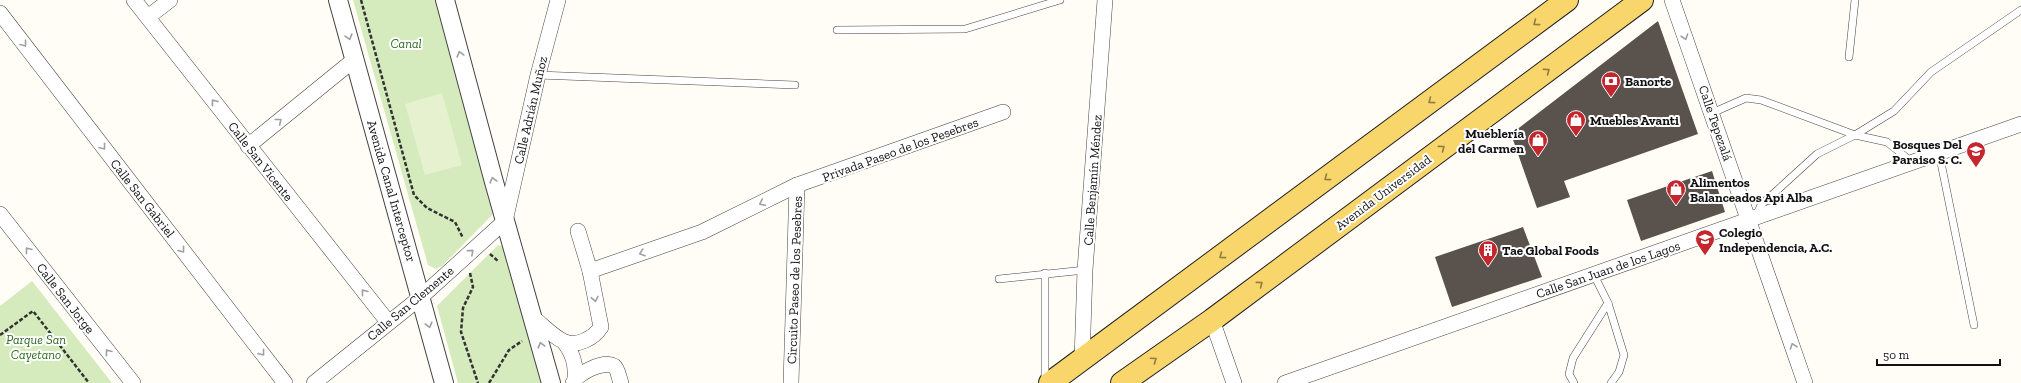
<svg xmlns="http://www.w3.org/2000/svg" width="2021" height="383" font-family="'Zilla Slab',serif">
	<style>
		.green { fill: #d5ebbd }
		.pitch { fill: #e6f2cf }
		.building { fill: #5a524d }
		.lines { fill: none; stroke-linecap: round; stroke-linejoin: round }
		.service-casing { stroke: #444; stroke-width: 8 }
		.minor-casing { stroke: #444; stroke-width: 16 }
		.tertiary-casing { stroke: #444; stroke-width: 20 }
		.primary-casing { stroke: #222; stroke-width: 24 }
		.path { stroke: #333; stroke-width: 2.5; stroke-dasharray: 4 2; stroke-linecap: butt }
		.service { stroke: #fff; stroke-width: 7 }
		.minor { stroke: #fff; stroke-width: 15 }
		.tertiary { stroke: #fff; stroke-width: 18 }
		.primary { stroke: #f9d66b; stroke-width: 22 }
		.oneway { stroke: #917d42 }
		.oneway2 { stroke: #a0a0a0 }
		.labels { text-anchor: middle; stroke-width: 4; stroke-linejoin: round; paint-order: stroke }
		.park-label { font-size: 13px; font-style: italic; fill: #2f6b1f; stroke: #fff }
		.poi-label { font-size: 13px; font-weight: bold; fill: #111; stroke: #fff; text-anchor: start }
		.street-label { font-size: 13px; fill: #111; stroke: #fff }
	</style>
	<rect width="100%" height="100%" fill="#fffdf5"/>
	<g class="green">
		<polygon points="353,0 437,0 496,211 442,266 436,269 428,265"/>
		<polygon points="498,245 507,248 544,383 458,383 437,306"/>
		<polygon points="32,281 112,383 0,383 0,306"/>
	</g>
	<polygon class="pitch" points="442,93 462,165 425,175 405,104"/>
	<g class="building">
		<polygon points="1658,21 1698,134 1564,181 1570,197 1537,208 1511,134"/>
		<polygon points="1712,171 1725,212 1641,241 1627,200"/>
		<polygon points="1523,227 1542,277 1452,307 1435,257"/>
	</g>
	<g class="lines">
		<g class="service-casing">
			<g id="service">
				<polyline points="837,30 965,29 1060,0"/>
				<polyline points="1849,57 1855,0"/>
				<polyline points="538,75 795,85"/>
				<polyline points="1712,113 1746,98 1761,100 1855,135 1887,142 1912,162"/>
				<polyline points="1939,153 1974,325"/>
				<polyline points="1756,216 1761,205 1817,154 1855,135 1894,111 1931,72 2021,10"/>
				<polyline points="1045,273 1045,381"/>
				<polyline points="1593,273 1608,303 1624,355 1619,372 1611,383"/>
				<polyline points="999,279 1085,270"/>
				<polyline points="1574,383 1569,374 1573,358 1608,303"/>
			</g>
		</g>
		<g class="minor-casing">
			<g id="minor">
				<polyline points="134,0 388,322"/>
				<polyline points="1672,0 1805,383"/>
				<polyline points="0,13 285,383"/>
				<polyline points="148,17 170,0"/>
				<polyline points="248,146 355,59"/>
				<polyline points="0,214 133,383"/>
				<polyline points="590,271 702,232 797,185 1003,112"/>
				<path d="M 533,318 C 543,325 552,336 563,341 C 576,348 594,338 601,327 L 590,271 L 578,231"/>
				<polyline points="1212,320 1234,383"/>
				<path d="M 564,342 C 573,354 576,364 575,378"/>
				<polyline points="1082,360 1085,270 1105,0"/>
				<polyline points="314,383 421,297 505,221 538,75 558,0"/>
				<path d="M 573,383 C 577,373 604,360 614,366 C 618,369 619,378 621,383"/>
				<polyline points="791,383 797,185"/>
				<polyline points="1285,383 2021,124"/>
			</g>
		</g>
		<g class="tertiary-casing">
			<g id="tertiary">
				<polyline points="338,0 444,383"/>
				<polyline points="445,0 494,182 551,383"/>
			</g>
		</g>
		<g class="primary-casing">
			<g id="primary">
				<polyline points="1050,383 1567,0"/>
				<polyline points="1122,383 1212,320 1642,0"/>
			</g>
		</g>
		<g class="path">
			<polyline points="361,0 414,195 427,208 455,222 463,238"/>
			<polyline points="490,254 498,261"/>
			<polyline points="470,273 473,287 463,308 461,332 478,383"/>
			<polyline points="0,335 33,311 89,383"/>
			<polyline points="489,383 509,350 522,341"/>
		</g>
		<use href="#service" class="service"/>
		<use href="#minor" class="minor"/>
		<use href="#tertiary" class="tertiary"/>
		<use href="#primary" class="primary"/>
	</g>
	<defs><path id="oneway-chevron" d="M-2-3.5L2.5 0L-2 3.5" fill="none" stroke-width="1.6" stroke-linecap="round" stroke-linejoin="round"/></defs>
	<g class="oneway">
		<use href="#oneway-chevron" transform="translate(1536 23) rotate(143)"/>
		<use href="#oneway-chevron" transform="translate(1547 71) rotate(-37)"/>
		<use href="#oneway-chevron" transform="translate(1431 101) rotate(143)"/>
		<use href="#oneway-chevron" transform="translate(1442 148) rotate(-37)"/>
		<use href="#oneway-chevron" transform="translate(1327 178) rotate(143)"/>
		<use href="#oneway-chevron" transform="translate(1222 256) rotate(143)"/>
		<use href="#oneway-chevron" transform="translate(1260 284) rotate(-37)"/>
		<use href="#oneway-chevron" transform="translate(1154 360) rotate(-35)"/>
	</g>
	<g class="oneway2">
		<use href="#oneway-chevron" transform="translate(349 37) rotate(74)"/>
		<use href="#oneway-chevron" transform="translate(1685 37) rotate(71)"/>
		<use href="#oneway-chevron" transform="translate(24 44) rotate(52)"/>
		<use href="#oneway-chevron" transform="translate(460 54) rotate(-105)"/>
		<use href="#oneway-chevron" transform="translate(214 102) rotate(-128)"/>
		<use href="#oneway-chevron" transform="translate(279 121) rotate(-39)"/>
		<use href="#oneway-chevron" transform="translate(103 147) rotate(52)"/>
		<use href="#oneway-chevron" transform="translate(493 180) rotate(-105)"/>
		<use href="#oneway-chevron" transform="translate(762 203) rotate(154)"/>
		<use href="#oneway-chevron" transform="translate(28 250) rotate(-128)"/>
		<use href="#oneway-chevron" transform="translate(182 250) rotate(52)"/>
		<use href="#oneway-chevron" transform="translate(471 252) rotate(-42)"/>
		<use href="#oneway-chevron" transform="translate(642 253) rotate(161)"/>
		<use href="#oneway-chevron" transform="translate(364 292) rotate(-128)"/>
		<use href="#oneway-chevron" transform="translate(595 299) rotate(79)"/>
		<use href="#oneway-chevron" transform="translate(429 325) rotate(75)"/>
		<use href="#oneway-chevron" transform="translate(541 345) rotate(-105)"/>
		<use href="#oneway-chevron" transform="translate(1793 346) rotate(-109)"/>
		<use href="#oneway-chevron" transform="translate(108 352) rotate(-128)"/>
		<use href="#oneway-chevron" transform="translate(262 353) rotate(52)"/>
	</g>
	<defs>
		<g id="bank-pin" transform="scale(1)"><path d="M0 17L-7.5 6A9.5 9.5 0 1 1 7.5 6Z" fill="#c4262e" stroke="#fff"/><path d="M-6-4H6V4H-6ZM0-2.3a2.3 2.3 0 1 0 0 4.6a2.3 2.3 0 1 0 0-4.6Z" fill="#fff"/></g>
		<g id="shop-pin" transform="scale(1)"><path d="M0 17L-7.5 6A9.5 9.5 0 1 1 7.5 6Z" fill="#c4262e" stroke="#fff"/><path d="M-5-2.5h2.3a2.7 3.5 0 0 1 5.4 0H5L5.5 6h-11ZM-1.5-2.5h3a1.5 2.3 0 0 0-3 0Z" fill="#fff"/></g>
		<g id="school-pin" transform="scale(1)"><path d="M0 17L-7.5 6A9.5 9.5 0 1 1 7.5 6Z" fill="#c4262e" stroke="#fff"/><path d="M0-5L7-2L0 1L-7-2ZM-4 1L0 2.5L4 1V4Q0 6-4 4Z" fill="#fff"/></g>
		<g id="building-pin" transform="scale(1)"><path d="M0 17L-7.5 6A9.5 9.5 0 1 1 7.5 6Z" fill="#c4262e" stroke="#fff"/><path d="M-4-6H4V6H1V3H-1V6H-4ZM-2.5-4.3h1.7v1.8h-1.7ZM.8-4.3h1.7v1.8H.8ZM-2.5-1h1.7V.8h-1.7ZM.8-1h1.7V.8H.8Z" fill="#fff"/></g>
	</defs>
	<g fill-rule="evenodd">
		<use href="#bank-pin" x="1611" y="81"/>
		<use href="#shop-pin" x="1576" y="120"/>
		<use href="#shop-pin" x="1538" y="140"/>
		<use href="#school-pin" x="1976" y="151"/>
		<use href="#shop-pin" x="1676" y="189"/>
		<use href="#school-pin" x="1705" y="239"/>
		<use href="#building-pin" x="1488" y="250"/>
	</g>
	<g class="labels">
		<g class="park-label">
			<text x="406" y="48">Canal</text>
			<text x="36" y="344">Parque San<tspan x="36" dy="15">Cayetano</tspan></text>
		</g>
		<g class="poi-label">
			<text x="1625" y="86">Banorte</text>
			<text x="1590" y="125">Muebles Avanti</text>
			<text x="1524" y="138" text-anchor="end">Mueblería<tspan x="1524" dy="15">del Carmen</tspan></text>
			<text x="1962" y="149" text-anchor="end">Bosques Del<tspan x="1962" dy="15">Paraiso S. C.</tspan></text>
			<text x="1690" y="187">Alimentos<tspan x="1690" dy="15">Balanceados Api Alba</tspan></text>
			<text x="1719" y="237">Colegio<tspan x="1719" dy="15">Independencia, A.C.</tspan></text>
			<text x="1502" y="255">Tae Global Foods</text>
		</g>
		<g class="street-label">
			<text transform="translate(530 110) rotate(-77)" y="5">Calle Adrián Muñoz</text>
			<text transform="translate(1716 123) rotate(71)" y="5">Calle Tepezalá</text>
			<text transform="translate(900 149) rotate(-20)" y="5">Privada Paseo de los Pesebres</text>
			<text transform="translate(261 161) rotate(52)" y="5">Calle San Vicente</text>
			<text transform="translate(1092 180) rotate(-86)" y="5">Calle Benjamín Méndez</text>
			<text transform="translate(392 191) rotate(74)" y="5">Avenida Canal Interceptor</text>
			<text transform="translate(1383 192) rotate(-37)" y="5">Avenida Universidad</text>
			<text transform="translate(143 198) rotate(52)" y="5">Calle San Gabriel</text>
			<text transform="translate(1608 269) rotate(-19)" y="5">Calle San Juan de los Lagos</text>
			<text transform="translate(794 280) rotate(-88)" y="5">Circuito Paseo de los Pesebres</text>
			<text transform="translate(66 298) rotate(52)" y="5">Calle San Jorge</text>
			<text transform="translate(410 303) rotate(-40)" y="5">Calle San Clemente</text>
		</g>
	</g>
	<path d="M1877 359v6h123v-6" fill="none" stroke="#111111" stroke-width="2"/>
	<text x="1883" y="359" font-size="12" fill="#111111" stroke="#ffffff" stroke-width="3" paint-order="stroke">50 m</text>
</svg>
